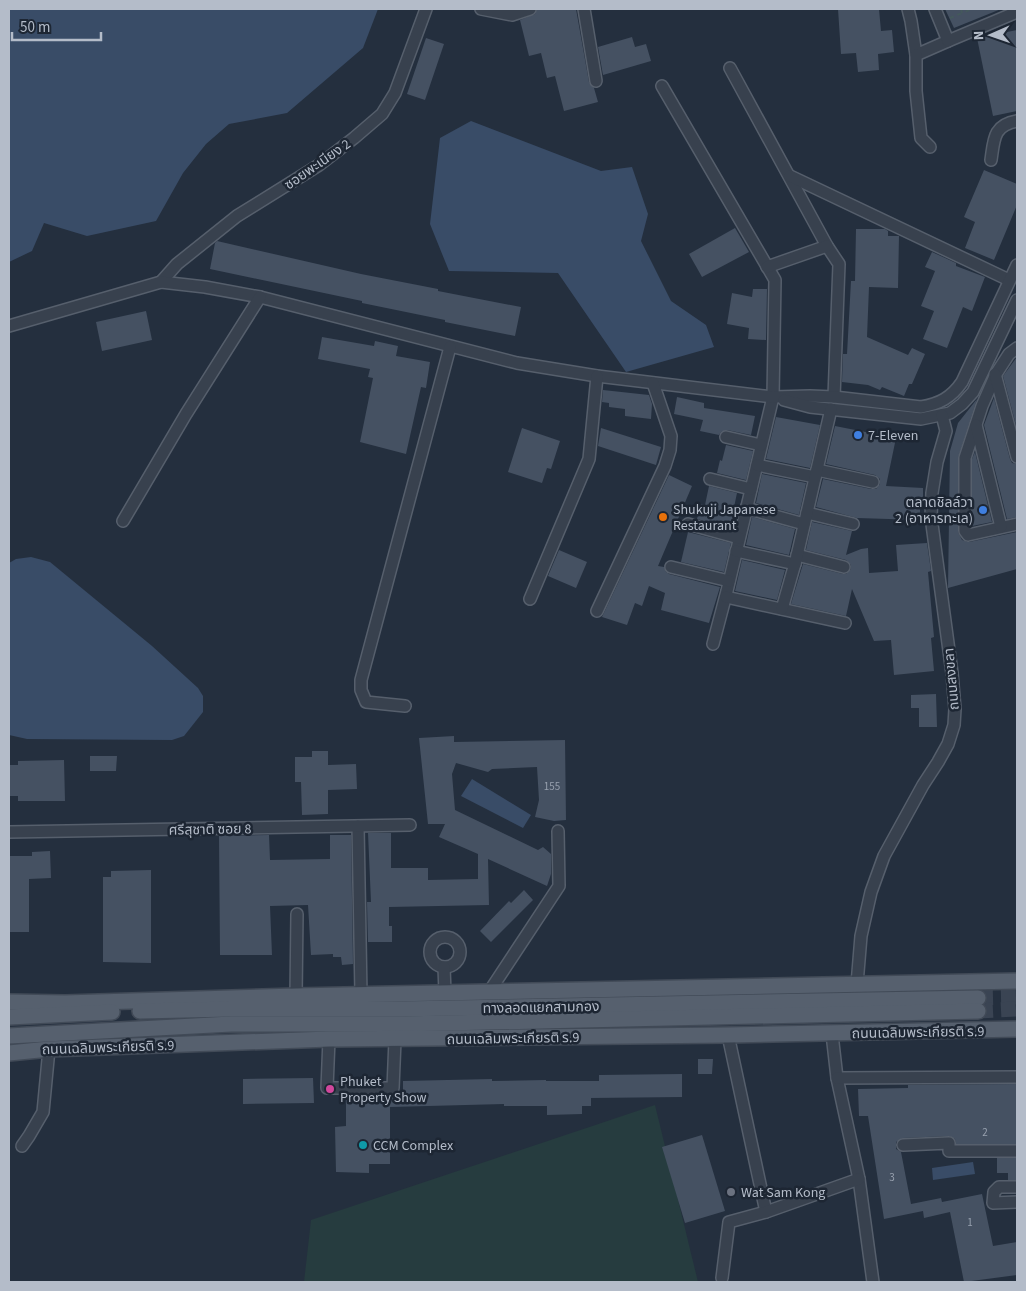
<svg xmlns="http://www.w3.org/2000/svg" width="1026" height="1291" font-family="'Source Sans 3','Noto Sans Thai',sans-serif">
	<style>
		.green { fill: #263c3f }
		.water { fill: #394c67 }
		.building { fill: #455162 }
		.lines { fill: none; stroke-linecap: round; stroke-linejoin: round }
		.major-tunnel { stroke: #3a4453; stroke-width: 15; stroke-dasharray: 15 8; stroke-linecap: butt }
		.minor-casing { stroke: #565f6c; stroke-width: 14 }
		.major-casing { stroke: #414a57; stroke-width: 18 }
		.path { stroke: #44595c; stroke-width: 2; stroke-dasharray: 4 4; stroke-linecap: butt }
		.minor { stroke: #38414e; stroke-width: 11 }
		.major { stroke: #56606e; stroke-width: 15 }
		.shop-dot { fill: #3f7fe0; stroke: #1d2633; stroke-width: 2 }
		.food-dot { fill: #e8710a; stroke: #1d2633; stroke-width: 2 }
		.hotel-dot { fill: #d1479c; stroke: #1d2633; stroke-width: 2 }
		.culture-dot { fill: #0f9aa8; stroke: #1d2633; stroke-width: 2 }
		.worship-dot { fill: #6b7280; stroke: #1d2633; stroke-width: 2 }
		.labels { text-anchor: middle; stroke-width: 5; stroke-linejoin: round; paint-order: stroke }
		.number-label { font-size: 11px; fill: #98a1af }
		.street-label { font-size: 14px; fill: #b4bcc9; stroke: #1d2633 }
		.poi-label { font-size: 14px; fill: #b4bcc9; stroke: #1d2633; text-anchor: start }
	</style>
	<rect width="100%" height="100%" fill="#242f3e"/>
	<polygon class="green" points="655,1105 698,1282 304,1282 311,1220"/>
	<g class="water">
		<polygon points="9,9 378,9 363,48 287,113 229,124 206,144 183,173 156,221 87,236 44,223 32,251 9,262"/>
		<polygon points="471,121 601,171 632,167 648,214 641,241 671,301 706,325 714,347 626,372 558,273 449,271 430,224 440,138"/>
		<polygon points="31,557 50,562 152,646 198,688 203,696 203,712 184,736 172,740 27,739 9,735 9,563 16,559"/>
		<polygon points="472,779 531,815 523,828 461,796"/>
		<polygon points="973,1162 975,1174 933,1180 932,1168"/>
	</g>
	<g class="building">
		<polygon points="537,9 576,9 589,82 594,88 598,102 564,111 555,76 547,78 541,53 529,56 520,20 535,14"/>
		<polygon points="838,9 879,9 881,31 892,30 894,52 878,54 879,70 858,72 856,53 841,54"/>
		<polygon points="945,9 1001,9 954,28"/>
		<polygon points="1017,30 1017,111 993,116 977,38"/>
		<polygon points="632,37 635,47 646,44 651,61 603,75 598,47"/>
		<polygon points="426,38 444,44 425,100 407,94"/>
		<polygon points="984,170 1017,184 1017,205 994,260 965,248 975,222 964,217"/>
		<polygon points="735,228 749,252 702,277 689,254"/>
		<polygon points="856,229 885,229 888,231 888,236 899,236 898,288 869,287 867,337 908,355 912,348 925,354 912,384 909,384 904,396 882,387 880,390 868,385 842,382 843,354 847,354 851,281 855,281"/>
		<polygon points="217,241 361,274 438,289 438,291 521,307 515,336 445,322 445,320 362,303 362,301 210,269 215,243"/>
		<polygon points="932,252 956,263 956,266 985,277 972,311 963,307 947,348 923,339 934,311 921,306 935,271 925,267"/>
		<polygon points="753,289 767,289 766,340 748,339 749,328 727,324 732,293 752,297"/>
		<polygon points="146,311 152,340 102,351 96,322"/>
		<polygon points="322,337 374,346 375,341 398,346 396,356 430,362 426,388 421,387 406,454 360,442 373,378 368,377 370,369 318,359"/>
		<polygon points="1017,357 1017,429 1003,376"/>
		<polygon points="603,390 649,395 652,404 651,419 625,416 625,409 609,407 609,403 602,402"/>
		<polygon points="677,397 704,403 704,408 755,416 751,435 727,430 721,432 719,435 700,431 703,420 674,414"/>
		<polygon points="994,398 1010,459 1012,463 1017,464 1017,517 1007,519 984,425"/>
		<polygon points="977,399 958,458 958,532 962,540 969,542 1017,532 1017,569 948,588 950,451 958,423"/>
		<polygon points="776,417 820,425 810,468 766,459"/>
		<polygon points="835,426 896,438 886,486 923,488 923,502 920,501 920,520 857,518 816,507 823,479 871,489 876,489 880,484 880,479 875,475 826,464"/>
		<polygon points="522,428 560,441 551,469 547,468 542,483 508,472"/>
		<polygon points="601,428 661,447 656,465 598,446"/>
		<polygon points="726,445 753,451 746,480 717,473 720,460 722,461"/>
		<polygon points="975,452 992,522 972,526 972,459"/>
		<polygon points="762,474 806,483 799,515 756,503"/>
		<polygon points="669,475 692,486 658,566 664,567 666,572 669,574 720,587 709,623 661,610 665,593 649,586 642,606 635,603 627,625 602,617"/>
		<polygon points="709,486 737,493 733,512 738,513 734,529 697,519 701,504 705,505"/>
		<polygon points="752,517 795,529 789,555 746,545"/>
		<polygon points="812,522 852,531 846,555 861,549 868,548 869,573 898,571 896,545 927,543 931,571 928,572 934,637 931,638 934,671 894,675 891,640 874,641 852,589 846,616 791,604 803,564 843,574 846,574 851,569 851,565 846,560 806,550"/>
		<polygon points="688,532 731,543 724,572 681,562"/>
		<polygon points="559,550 587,562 576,588 548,576"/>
		<polygon points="742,560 785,570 777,600 735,591"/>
		<polygon points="936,694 937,727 919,727 919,708 911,708 911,695"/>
		<polygon points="454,736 454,742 565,740 566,820 554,821 535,817 539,800 537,767 492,769 488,772 456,763 452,774 455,810 538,850 543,847 551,854 551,874 547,886 488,859 489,905 389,907 389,926 392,926 392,942 368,942 367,902 371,902 368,833 391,833 391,868 428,868 428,880 478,879 478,854 439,837 445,824 428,824 419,738"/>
		<polygon points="312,751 328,751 328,765 356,764 357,789 328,790 328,814 302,815 301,782 295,782 295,757 312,757"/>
		<polygon points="90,756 117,756 116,771 90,771"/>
		<polygon points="64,760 65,801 18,801 18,796 9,796 9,765 18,765 18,761"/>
		<polygon points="269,835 270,860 330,859 330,835 351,835 353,964 342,965 341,957 333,957 333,954 311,955 308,905 270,906 272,955 220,955 219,836"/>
		<polygon points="50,851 51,878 29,879 29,932 9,932 9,856 32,856 32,852"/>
		<polygon points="151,870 151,963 103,962 103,877 111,877 111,871"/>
		<polygon points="524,890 533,900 491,942 480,931 509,901 511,903"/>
		<polygon points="698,1059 713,1059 712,1074 698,1074"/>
		<polygon points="682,1074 682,1097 591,1098 591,1106 582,1106 582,1114 547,1115 547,1106 504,1106 504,1104 390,1107 390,1164 369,1164 369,1173 336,1172 335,1127 346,1126 346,1096 393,1095 400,1091 403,1091 403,1081 492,1079 492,1081 546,1080 546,1081 599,1081 599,1075"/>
		<polygon points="313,1078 314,1103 243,1104 243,1079"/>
		<polygon points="1017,1084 1017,1144 956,1144 955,1139 949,1136 903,1138 896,1142 896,1149 901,1152 911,1204 941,1198 942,1202 982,1194 993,1246 1017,1242 1017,1275 964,1282 950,1212 924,1218 923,1211 884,1219 868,1116 859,1116 858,1089 908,1088 908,1085"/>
		<polygon points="702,1135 725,1211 685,1223 662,1147"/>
		<polygon points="997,1158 1017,1158 1017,1180 1008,1180 1008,1173 997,1173"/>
	</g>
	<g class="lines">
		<g class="major-tunnel">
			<polyline points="978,998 1017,997"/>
			<polyline points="978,1011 1017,1009"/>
		</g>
		<g class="minor-casing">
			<g id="minor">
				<polyline points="481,9 512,15 530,9"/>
				<polyline points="584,9 596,81"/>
				<polyline points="908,9 911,21 916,55 948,41"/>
				<polyline points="935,9 948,41 1017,12"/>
				<polyline points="916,55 916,91 921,138 930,147"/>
				<polyline points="730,68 827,246 839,264 834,397"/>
				<polyline points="662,86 775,280 773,397 727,591 713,644"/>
				<path d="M 991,160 C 994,140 993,125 1017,121"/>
				<polyline points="790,176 1009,280"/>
				<polyline points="767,267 827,246"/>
				<polyline points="161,282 177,264 237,216 319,165 354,138 382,114 395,93 426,9"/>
				<path d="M 9,326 L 161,282 L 205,287 L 260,297 L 517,363 L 597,376 L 773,397 L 810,396 L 834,397 L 921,407 C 939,404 951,398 962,382 L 1017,265"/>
				<polyline points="1017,348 1009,354 996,374 982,406 965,458 965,531 968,535 1017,524"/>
				<polyline points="995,374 1017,457"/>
				<polyline points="784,400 810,407 921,419 950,413 962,404 973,392 1017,300"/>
				<polyline points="976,425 1001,527"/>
				<polyline points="726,437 761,445"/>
				<polyline points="757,465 815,477"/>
				<polyline points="817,470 873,482"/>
				<polyline points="710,479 751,489"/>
				<polyline points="746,508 804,524"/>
				<polyline points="807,513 853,524"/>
				<polyline points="123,521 186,414 260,297"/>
				<polyline points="688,524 739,538"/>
				<polyline points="736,551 795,564"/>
				<polyline points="797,555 844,567"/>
				<polyline points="671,567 729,581"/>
				<polyline points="726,597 845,623"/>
				<polyline points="530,599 589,459 597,376"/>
				<polyline points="782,609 796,560 831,409"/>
				<polyline points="597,611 665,466 670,450 671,436 653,383"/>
				<polyline points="405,706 366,702 361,690 361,680 450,347"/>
				<polyline points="358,826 361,995"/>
				<polyline points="9,832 410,825"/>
				<circle cx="445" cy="952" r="15"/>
				<polyline points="444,967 445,993"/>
				<polyline points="857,984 861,936 871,892 884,856 923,785 938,762 948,744 954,725 955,709 952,673 931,517 932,493 937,462 946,431 942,415"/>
				<polyline points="489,992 559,886 558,831"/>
				<polyline points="296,996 297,914"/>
				<polyline points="832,1034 837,1078 859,1179 873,1282"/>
				<polyline points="728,1035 766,1212"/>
				<polyline points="329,1039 327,1088 393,1088 395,1040"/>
				<polyline points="837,1078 1017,1077"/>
				<polyline points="903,1145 949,1143 949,1151 1017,1151"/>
				<polyline points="22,1146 29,1136 43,1112 49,1049"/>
				<polyline points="1017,1187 999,1187 994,1192 993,1203 1017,1202"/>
				<polyline points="722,1278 729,1222 766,1212 859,1179"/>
			</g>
		</g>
		<g class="major-casing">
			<g id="major">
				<polyline points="9,1002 65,1003 296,996 1017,981"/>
				<polyline points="140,1011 230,1009 402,1009 978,998"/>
				<polyline points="9,1017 112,1012"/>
				<polyline points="9,1036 231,1024 403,1024 978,1011"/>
				<polyline points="9,1053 49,1049 329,1039 728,1035 1017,1029"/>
			</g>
		</g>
		<g class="path">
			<polyline points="961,9 962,13 972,9"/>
			<polyline points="950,18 962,13"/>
		</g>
		<use href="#minor" class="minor"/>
		<use href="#major" class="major"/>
	</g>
	<g class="shop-dot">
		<circle cx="858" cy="435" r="5"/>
		<circle cx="983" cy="510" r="5"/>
	</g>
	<circle class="food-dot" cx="663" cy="517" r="5"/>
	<circle class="hotel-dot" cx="330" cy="1089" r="5"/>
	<circle class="culture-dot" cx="363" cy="1145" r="5"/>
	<circle class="worship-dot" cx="731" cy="1192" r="5"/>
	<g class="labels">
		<g class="number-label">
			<text x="552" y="790">155</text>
			<text x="985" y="1136">2</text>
			<text x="892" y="1181">3</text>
			<text x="970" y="1226">1</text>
		</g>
		<g class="street-label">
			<text transform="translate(317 164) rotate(-35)" y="5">ซอยพะเนียง 2</text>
			<text transform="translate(951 679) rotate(-95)" y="5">ถนนสงขลา</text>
			<text transform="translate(210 829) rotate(-1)" y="5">ศรีสุชาติ ซอย 8</text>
			<text transform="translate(541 1007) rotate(-1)" y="5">ทางลอดแยกสามกอง</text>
			<text transform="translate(918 1032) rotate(-1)" y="5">ถนนเฉลิมพระเกียรติ ร.9</text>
			<text transform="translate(513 1038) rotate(-1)" y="5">ถนนเฉลิมพระเกียรติ ร.9</text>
			<text transform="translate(108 1047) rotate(-2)" y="5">ถนนเฉลิมพระเกียรติ ร.9</text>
		</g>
		<g class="poi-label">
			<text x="868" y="440">7-Eleven</text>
			<text x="973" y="507" text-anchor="end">ตลาดชิลล์วา<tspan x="973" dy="16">2 (อาหารทะเล)</tspan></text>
			<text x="673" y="514">Shukuji Japanese<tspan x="673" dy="16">Restaurant</tspan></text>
			<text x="340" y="1086">Phuket<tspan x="340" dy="16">Property Show</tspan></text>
			<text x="373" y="1150">CCM Complex</text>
			<text x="741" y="1197">Wat Sam Kong</text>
		</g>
	</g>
	<rect width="1026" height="1291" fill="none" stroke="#b4bcc9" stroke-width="20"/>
	<g transform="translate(991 35) rotate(268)" stroke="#1d2633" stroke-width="4" paint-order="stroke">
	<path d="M0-4L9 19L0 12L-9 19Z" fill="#b4bcc9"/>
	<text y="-8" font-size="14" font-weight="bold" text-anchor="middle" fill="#b4bcc9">N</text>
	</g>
	<path d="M12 32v8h89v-8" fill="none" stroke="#b4bcc9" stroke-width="2.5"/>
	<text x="20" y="32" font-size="15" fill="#b4bcc9" stroke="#1d2633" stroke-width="4" paint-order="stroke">50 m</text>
</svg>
